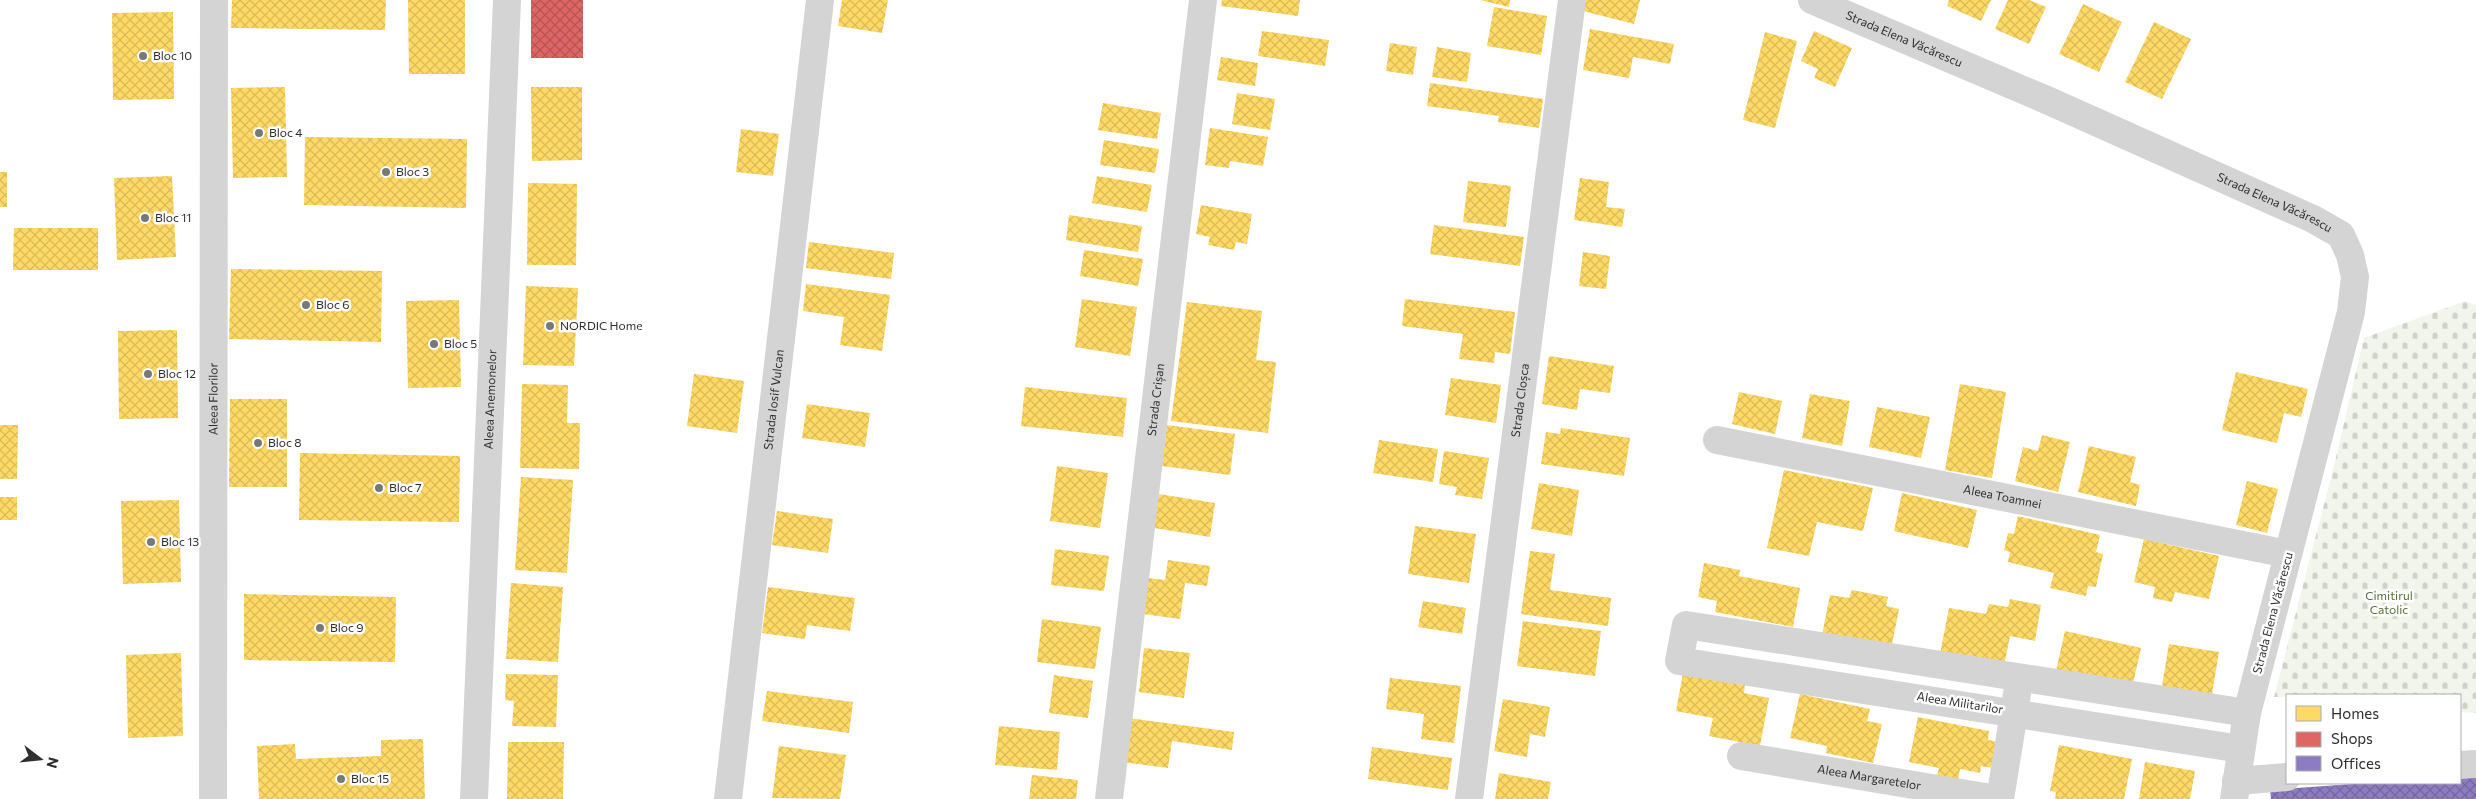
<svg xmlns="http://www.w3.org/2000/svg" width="2476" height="799" font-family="Commissioner,sans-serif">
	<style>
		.cemetery { fill: url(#cemetery-stones) }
		.homes { fill: url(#homes-cross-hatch) }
		.shops { fill: url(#shops-cross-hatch) }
		.offices { fill: url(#offices-cross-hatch) }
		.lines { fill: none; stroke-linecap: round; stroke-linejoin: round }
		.minor { stroke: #d4d4d4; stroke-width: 28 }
		.poi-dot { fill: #787878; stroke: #fff; stroke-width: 2 }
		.labels { text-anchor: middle; stroke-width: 5; stroke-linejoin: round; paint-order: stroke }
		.street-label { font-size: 12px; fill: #2f2f2f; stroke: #fff }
		.poi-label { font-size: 12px; fill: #2f2f2f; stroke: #fff; text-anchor: start }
		.park-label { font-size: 12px; fill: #576f38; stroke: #fff }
	</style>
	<defs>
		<pattern id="cemetery-stones" width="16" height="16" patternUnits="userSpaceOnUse" patternTransform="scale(1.25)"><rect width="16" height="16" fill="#f2f5eb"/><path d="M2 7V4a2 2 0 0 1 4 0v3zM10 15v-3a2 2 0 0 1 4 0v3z" fill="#d0d2ca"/></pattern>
		<pattern id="homes-cross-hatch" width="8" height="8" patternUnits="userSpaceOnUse" patternTransform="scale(1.25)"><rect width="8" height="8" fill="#ffd966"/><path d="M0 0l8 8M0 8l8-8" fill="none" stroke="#dbbb59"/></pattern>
		<pattern id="shops-cross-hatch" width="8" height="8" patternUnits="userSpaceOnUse" patternTransform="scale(1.25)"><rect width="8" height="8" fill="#e06666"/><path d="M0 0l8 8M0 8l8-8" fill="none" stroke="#b65454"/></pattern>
		<pattern id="offices-cross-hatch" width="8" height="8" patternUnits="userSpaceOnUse" patternTransform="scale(1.25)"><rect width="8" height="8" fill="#8e7cc3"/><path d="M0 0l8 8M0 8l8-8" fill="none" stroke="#74669f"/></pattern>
	</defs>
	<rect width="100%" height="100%" fill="#fff"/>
	<polygon class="cemetery" points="2465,301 2476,305 2476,713 2460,712 2460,695 2274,697 2334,466 2364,338"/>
	<g class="homes">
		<polygon points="232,0 386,0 385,30 231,28"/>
		<polygon points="408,0 465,0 465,74 409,74"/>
		<polygon points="842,0 888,0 882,33 838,26"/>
		<polygon points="1222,0 1300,0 1298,16 1221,6"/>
		<polygon points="1480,0 1510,0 1509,7"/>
		<polygon points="1586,0 1640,0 1634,24 1583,11"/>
		<polygon points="1949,0 1991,0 1981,21 1947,6"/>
		<polygon points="2008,0 2029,0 2046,7 2029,44 1995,29"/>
		<polygon points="2083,4 2122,22 2099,72 2059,54"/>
		<polygon points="1494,7 1547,16 1541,55 1487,46"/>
		<polygon points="173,12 174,99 113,100 112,13"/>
		<polygon points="2154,22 2191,39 2162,99 2125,82"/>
		<polygon points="1590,29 1674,44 1670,64 1633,57 1629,78 1583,70"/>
		<polygon points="1262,31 1329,40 1325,66 1258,56"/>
		<polygon points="1814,31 1852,48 1835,87 1814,78 1818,69 1801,61"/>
		<polygon points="1765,32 1797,41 1775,128 1743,120"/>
		<polygon points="1390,43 1417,47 1413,75 1386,71"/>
		<polygon points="1437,47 1471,53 1467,82 1432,77"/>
		<polygon points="1221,57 1258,63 1255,86 1217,80"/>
		<polygon points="1430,83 1543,99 1539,128 1498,122 1499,116 1427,106"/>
		<polygon points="285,87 287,177 233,178 231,88"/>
		<polygon points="531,87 582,87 582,160 532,161"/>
		<polygon points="1237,93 1275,99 1270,130 1232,124"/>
		<polygon points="1103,103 1161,113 1157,139 1098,130"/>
		<polygon points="1210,128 1268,137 1263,166 1230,161 1229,168 1205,165"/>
		<polygon points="741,129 779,134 773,176 736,172"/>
		<polygon points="305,137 467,139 466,208 304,205"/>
		<polygon points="1104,140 1159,149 1155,173 1100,165"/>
		<rect x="0" y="172" width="7" height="35"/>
		<polygon points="172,176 176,257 117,260 114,178"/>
		<polygon points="1097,176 1152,185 1147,212 1092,203"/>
		<polygon points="1580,178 1609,182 1606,207 1625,209 1622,227 1574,220"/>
		<polygon points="1468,181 1511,186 1506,227 1463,222"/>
		<polygon points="528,183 577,184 576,265 527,265"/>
		<polygon points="1201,205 1252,214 1247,244 1236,242 1234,250 1208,245 1210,237 1196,234"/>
		<polygon points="1069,215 1142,226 1138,252 1066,240"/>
		<polygon points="1434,225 1524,237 1520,266 1430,254"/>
		<polygon points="14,228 98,228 98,270 13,270"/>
		<polygon points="809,242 894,253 891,279 806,268"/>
		<polygon points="1084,250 1143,259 1138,286 1080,276"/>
		<polygon points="1583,252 1610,256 1606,289 1579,286"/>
		<polygon points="231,269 382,271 381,342 229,339"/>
		<polygon points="806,284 890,295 882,351 840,345 844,317 803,311"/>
		<polygon points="526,286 578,288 574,366 523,365"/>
		<polygon points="1082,299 1137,307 1130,356 1075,347"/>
		<polygon points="1405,299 1515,312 1510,354 1495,352 1494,363 1459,359 1463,334 1402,326"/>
		<polygon points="459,300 461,387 408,388 406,301"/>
		<polygon points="1187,302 1262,311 1256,360 1276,362 1268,433 1171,421"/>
		<polygon points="177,330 178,418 119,419 118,331"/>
		<polygon points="1549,356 1614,366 1610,393 1580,389 1577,410 1542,404"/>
		<polygon points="2236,372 2308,389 2301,417 2284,413 2277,443 2222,430"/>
		<polygon points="694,374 744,381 737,433 687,426"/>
		<polygon points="1451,378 1501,385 1496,423 1445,415"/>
		<polygon points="522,384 568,385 567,423 580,423 579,469 520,468"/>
		<polygon points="1960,384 2006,392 1992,478 1945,470"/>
		<polygon points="1025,387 1127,398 1123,437 1021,426"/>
		<polygon points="1739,392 1782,401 1775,434 1732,424"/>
		<polygon points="1810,394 1850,401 1842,446 1802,438"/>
		<polygon points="230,399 287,399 287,487 229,487"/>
		<polygon points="807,404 870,413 865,447 802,438"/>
		<polygon points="1877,407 1930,417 1921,458 1869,447"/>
		<polygon points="0,425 18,425 17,479 0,479"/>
		<polygon points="1167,425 1235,434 1230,475 1162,466"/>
		<polygon points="1561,428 1630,438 1624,476 1541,464 1546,432 1560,434"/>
		<polygon points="2042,435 2070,442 2058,492 2015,481 2023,447 2038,451"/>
		<polygon points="1379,440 1438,449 1433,482 1373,473"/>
		<polygon points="2089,446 2136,457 2130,482 2140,485 2136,506 2078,492"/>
		<polygon points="1444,451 1489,458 1482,499 1455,495 1457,487 1439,484"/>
		<polygon points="300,453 460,456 459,522 299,520"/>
		<polygon points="1057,466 1108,473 1100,528 1050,521"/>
		<polygon points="1784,470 1873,488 1863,531 1817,522 1809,556 1767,548"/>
		<polygon points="521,477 573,480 567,573 515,570"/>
		<polygon points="2247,481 2278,489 2267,533 2236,525"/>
		<polygon points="1539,483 1579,490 1572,536 1531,529"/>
		<polygon points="1902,493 1977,510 1968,548 1894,531"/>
		<polygon points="1159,494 1215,503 1210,537 1154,528"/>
		<rect x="0" y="497" width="17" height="23"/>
		<polygon points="179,500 181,582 123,584 121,501"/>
		<polygon points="777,511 833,519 828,553 772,545"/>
		<polygon points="2018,516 2100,535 2096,552 2103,554 2096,587 2088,586 2086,596 2050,588 2054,573 2008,562 2010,552 2004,550 2008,533 2014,534"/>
		<polygon points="1415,526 1476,534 1469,583 1408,574"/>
		<polygon points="2144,539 2219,556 2209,599 2175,592 2172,602 2153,598 2155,587 2134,582"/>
		<polygon points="1055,549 1109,556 1104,591 1051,585"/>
		<polygon points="1530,551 1555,554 1550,590 1611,598 1608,626 1521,614"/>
		<polygon points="1168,560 1210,566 1207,586 1185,583 1180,619 1143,614 1148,578 1165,580"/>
		<polygon points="1704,563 1740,570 1739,576 1800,588 1793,627 1715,612 1717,601 1698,597"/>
		<polygon points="511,583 563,587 558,662 506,659"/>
		<polygon points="768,587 855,598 850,631 807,625 805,639 762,633"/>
		<polygon points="1852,590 1888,597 1886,606 1899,609 1891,649 1822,635 1830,595 1849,598"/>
		<polygon points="244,594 396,597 395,662 244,660"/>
		<polygon points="2010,599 2041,605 2035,641 2010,636 2004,666 1940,654 1949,608 1986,614 1989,604 2008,607"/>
		<polygon points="1423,601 1466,608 1462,634 1418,627"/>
		<polygon points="1042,619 1101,627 1095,669 1037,662"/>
		<polygon points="1523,621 1601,631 1595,676 1517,666"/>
		<polygon points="2065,631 2141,648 2132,688 2056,671"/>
		<polygon points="2169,644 2219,652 2212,694 2162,686"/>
		<polygon points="1144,648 1190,653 1184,698 1139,692"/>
		<polygon points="181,653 183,736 128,738 126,655"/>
		<polygon points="1683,673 1745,685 1744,693 1769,698 1760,746 1709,736 1713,718 1676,711"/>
		<polygon points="506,674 558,675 556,727 512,726 514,701 505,700"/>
		<polygon points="1054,675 1093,681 1088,718 1049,713"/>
		<polygon points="1390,678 1461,686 1454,743 1421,739 1424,714 1386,709"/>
		<polygon points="767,691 853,702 849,733 762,721"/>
		<polygon points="1800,694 1870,709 1867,721 1882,724 1873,763 1826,753 1827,746 1790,738"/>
		<polygon points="1503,699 1550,707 1545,737 1530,734 1527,757 1494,751"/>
		<polygon points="1918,717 1989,731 1988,740 1998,742 1993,768 1981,766 1980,773 1960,769 1958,781 1937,776 1939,768 1909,762"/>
		<polygon points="1128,718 1234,732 1232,750 1172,741 1168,768 1122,762"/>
		<polygon points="999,726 1060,732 1057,770 995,765"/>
		<polygon points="423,739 425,799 259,799 257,746 295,744 296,759 381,756 381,740"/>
		<polygon points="508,742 564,742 563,799 507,799"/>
		<polygon points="2059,745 2132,759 2124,799 2055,799 2056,792 2050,791"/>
		<polygon points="779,746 846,755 840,799 772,798"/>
		<polygon points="1372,747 1452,758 1448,790 1368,779"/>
		<polygon points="2145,762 2195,771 2190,799 2139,799"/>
		<polygon points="1499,773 1551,782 1548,799 1495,799"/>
		<polygon points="1032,775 1078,780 1076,799 1029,799"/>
	</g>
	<rect class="shops" x="531" y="0" width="52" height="58"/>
	<polygon class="offices" points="2476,774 2476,799 2271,799 2270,790 2367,783 2460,783 2460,775"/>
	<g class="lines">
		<g class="minor">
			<path id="s1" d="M 1812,0 L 2049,101 L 2313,219 L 2341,235 L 2350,255 L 2355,277 L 2351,312 L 2247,713 L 2234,799"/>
			<path id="s2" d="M 1717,440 L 2288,554"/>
			<polyline points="2241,749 1679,661 1686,625 2247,713"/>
			<path id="s3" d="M 1741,756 L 1997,799"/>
			<polyline points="2460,765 2476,764"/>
			<polyline points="2236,781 2287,777"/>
			<path id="s4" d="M 213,799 L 214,0"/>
			<path id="s5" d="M 474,799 L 507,0"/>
			<path id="s6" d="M 728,799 L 820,0"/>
			<path id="s7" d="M 1109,799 L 1203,0"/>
			<path id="s8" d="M 1469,799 L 1572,0"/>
			<polyline points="2000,799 2017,694"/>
		</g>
	</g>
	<g class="poi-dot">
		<circle cx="143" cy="56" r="5"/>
		<circle cx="259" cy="133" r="5"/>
		<circle cx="386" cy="172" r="5"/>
		<circle cx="145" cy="218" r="5"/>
		<circle cx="306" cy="305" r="5"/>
		<circle cx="550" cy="326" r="5"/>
		<circle cx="434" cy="344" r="5"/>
		<circle cx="148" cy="374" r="5"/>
		<circle cx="258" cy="443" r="5"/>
		<circle cx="379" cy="488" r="5"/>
		<circle cx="151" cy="542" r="5"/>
		<circle cx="320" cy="628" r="5"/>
		<circle cx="341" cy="779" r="5"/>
	</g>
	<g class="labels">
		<g class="street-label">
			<text dy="4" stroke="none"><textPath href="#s1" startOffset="100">Strada Elena Văcărescu</textPath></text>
			<text dy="4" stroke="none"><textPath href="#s1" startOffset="505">Strada Elena Văcărescu</textPath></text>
			<text dy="4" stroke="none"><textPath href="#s4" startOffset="400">Aleea Florilor</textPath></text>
			<text dy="4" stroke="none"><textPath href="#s5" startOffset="400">Aleea Anemonelor</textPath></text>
			<text dy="4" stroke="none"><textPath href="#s6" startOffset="402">Strada Iosif Vulcan</textPath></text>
			<text dy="4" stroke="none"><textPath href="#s7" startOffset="402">Strada Crișan</textPath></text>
			<text dy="4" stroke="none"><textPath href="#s8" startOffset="402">Strada Cloșca</textPath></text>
			<text dy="4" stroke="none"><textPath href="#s2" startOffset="291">Aleea Toamnei</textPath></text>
			<text transform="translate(2273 613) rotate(-75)" y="4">Strada Elena Văcărescu</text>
			<text transform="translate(1960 703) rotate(9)" y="4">Aleea Militarilor</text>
			<text dy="4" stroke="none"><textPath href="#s3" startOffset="130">Aleea Margaretelor</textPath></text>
		</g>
		<g class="poi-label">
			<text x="153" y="60">Bloc 10</text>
			<text x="269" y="137">Bloc 4</text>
			<text x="396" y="176">Bloc 3</text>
			<text x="155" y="222">Bloc 11</text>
			<text x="316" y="309">Bloc 6</text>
			<text x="560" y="330">NORDIC Home</text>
			<text x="444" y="348">Bloc 5</text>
			<text x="158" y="378">Bloc 12</text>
			<text x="268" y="447">Bloc 8</text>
			<text x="389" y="492">Bloc 7</text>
			<text x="161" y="546">Bloc 13</text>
			<text x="330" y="632">Bloc 9</text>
			<text x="351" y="783">Bloc 15</text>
		</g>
		<g class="park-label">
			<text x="2389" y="600">Cimitirul<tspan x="2389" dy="14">Catolic</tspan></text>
		</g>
	</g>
	<rect x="2286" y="694" width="175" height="90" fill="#ffffff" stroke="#acacac"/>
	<rect x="2296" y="706" width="25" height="15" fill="#ffd966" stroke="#acacac"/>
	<text x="2331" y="719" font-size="15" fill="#2f2f2f">Homes</text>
	<rect x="2296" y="732" width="25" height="15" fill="#e06666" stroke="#acacac"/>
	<text x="2331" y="744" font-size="15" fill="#2f2f2f">Shops</text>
	<rect x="2296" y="756" width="25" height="15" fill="#8e7cc3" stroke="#acacac"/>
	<text x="2331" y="769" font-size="15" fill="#2f2f2f">Offices</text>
	<g transform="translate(40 759) rotate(106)" stroke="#ffffff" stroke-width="4" paint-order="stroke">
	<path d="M0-4L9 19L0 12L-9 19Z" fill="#2f2f2f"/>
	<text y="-8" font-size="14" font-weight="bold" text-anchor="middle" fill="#2f2f2f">N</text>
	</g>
</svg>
